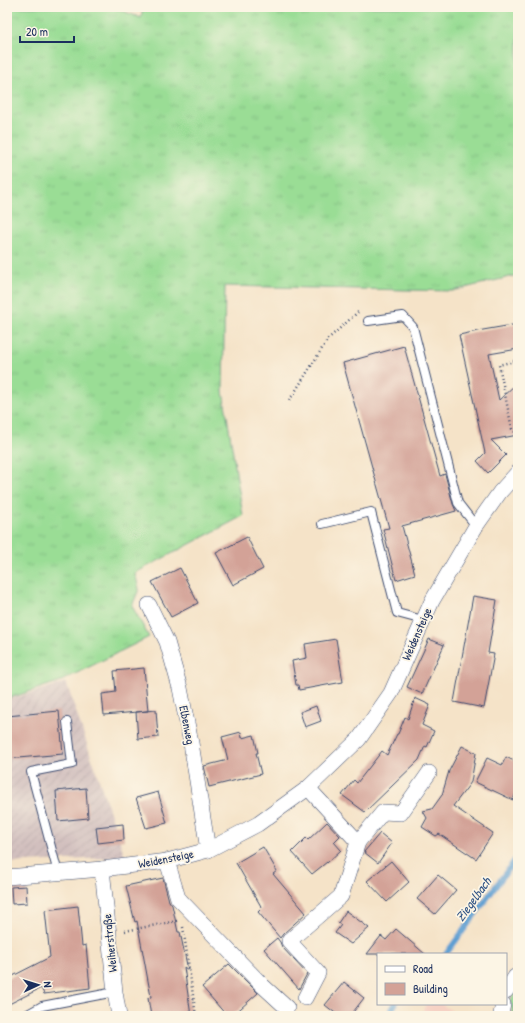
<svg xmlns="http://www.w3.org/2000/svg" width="525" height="1023" font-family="'Patrick Hand',sans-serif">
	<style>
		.built { fill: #f6d2c4 }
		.industrial { fill: url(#industrial-furrows) }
		.grass { fill: url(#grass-tufts); stroke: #5a867a }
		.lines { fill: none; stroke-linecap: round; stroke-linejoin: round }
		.stream { stroke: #5f9fd2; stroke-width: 5.5 }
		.building { fill: #d3a297 }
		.lane-casing { stroke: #3c4a6e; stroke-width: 10 }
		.street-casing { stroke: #3c4a6e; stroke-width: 16 }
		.path { stroke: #3c4a6e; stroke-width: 2.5; stroke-dasharray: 1 3; stroke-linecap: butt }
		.lane { stroke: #fff; stroke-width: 8 }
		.street { stroke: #fff; stroke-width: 15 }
		.labels { text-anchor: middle; stroke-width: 3.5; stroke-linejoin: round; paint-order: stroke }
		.street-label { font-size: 12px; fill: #1b2f5e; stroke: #fcf5e5 }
		.water-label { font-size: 13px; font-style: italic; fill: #335687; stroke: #fcf5e5 }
	</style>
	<defs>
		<pattern id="industrial-furrows" width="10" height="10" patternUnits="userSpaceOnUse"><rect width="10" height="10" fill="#d1bfbe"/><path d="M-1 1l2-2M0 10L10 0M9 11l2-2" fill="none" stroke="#b3a4a6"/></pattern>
		<pattern id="grass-tufts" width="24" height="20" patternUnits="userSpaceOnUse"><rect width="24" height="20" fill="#9add95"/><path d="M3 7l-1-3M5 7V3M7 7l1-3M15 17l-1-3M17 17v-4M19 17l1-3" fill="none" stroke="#84be83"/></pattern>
	</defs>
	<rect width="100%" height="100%" fill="#fcf5e5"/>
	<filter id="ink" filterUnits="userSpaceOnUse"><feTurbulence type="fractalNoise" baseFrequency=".025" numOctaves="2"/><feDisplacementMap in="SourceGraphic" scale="8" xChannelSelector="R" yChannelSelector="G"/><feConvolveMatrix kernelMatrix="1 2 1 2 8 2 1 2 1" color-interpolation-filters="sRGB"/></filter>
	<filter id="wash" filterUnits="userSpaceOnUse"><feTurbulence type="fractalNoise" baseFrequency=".012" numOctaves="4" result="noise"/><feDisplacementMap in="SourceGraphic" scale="16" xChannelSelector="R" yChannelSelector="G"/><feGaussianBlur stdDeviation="0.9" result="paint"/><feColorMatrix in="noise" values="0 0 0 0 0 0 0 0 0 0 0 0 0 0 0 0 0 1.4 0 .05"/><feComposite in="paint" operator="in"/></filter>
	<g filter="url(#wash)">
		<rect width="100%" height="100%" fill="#f5e3c8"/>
		<polygon class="built" points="426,1004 441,1004 460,1016 420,1016"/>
		<polygon class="industrial" points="66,682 125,857 7,863 7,700"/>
		<g class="grass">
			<polygon points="7,7 113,7 141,18 143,7 518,7 518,275 452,291 225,286 223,391 243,516 135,573 139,589 132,606 149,637 61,681 7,699"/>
			<polygon points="518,987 518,1016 513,1016 510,1001"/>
		</g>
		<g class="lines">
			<g class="stream">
				<polyline points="446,954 518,856"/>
				<polyline points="388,1016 395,1004"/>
			</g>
		</g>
		<g id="blocks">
			<g class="building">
				<polygon points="518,324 518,349 489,354 499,400 518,382 518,435 491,440 506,455 488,473 477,461 485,453 459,335 483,330"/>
				<polygon points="404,346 440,476 445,474 453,504 456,511 402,526 415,574 396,580 383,529 389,528 343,363"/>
				<polygon points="247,537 263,569 233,585 216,553"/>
				<polygon points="180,568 198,603 171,617 152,582"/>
				<polygon points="473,596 497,600 488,653 494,654 484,708 454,702"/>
				<polygon points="336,639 343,682 299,690 298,685 296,685 292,661 307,658 305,644"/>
				<polygon points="429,639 444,645 422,694 407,687"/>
				<polygon points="144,668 148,711 104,715 102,694 116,692 114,671"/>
				<polygon points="415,698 430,705 422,725 434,731 427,747 425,746 419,760 365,812 342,795 354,780 357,783 382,751 387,755 397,734 398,734 405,717 408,719"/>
				<polygon points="316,706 321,721 305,727 300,712"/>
				<polygon points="156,710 158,737 138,739 136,712"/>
				<polygon points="59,711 63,754 7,759 7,716"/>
				<polygon points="241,732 242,738 254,735 258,753 256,753 261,774 209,787 204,766 228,760 222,737"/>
				<polygon points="462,746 476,753 471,782 469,785 453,806 493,833 476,859 439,834 436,836 422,827 427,818 423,811 432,809 442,795 449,771"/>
				<polygon points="506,757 518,763 518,788 513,800 475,782 487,758 502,765"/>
				<polygon points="86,788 88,818 58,821 56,791"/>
				<polygon points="158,792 167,823 146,828 136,798"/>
				<polygon points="327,822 340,836 334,842 341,850 327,863 327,862 312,874 292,852 306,838 308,840"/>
				<polygon points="123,824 124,840 98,843 96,827"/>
				<polygon points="380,833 392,843 378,863 364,852"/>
				<polygon points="263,847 277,871 273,874 306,913 283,934 280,938 258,912 262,908 236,863"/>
				<polygon points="391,861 409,882 387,902 367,881"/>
				<polygon points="438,875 456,890 435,914 417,899"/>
				<polygon points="163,878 169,901 172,905 178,932 180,932 188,970 184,967 191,1016 151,1016 148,998 151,997 137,921 135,922 126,886"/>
				<polygon points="26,886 27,903 12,904 11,887"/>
				<polygon points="78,906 82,946 86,945 90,988 44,994 41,988 7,1005 7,979 50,957 45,910"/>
				<polygon points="346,911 369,928 351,944 335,933 341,925 338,923"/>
				<polygon points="396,929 425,954 367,954 381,936 386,940"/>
				<polygon points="277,938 280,942 282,947 307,974 299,989 264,949"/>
				<polygon points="229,964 258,993 232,1016 227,1016 202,987"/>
				<polygon points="344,982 364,998 350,1016 339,1016 325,1005"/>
			</g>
		</g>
	</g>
	<g filter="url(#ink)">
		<use href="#blocks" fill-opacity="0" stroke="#3c4a6e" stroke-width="1"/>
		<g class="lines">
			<g class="lane-casing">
				<g id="lane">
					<polyline points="368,321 403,316 413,327 458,503 476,526"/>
					<polyline points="322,524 371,512 397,613 423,620"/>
					<polyline points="58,873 31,772 72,764 67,722"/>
					<polyline points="24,1016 42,1006 115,992"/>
				</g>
			</g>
			<g class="street-casing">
				<g id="street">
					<polyline points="149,605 167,642 180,688 191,743 208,850"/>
					<polyline points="358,842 383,812 401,813 429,773"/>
					<polyline points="167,861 178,898 263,986 287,1008"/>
					<polyline points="102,869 115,992 119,1016"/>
					<polyline points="7,877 102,869 167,861 208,850 258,824 308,788 359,739 391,693 432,601 476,526 500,492 518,472"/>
					<polyline points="506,991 515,977 518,975"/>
					<polyline points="305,998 318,973 289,941 341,896 358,842 308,788"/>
					<polyline points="502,1016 501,1014 503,1004"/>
				</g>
			</g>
			<g class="path">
				<polyline points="518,360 499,365 512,429 518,435"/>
				<polyline points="289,400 293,395 328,339 358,312"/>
				<polyline points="183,927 196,1016"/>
				<polyline points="125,931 177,921"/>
			</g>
			<use href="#lane" class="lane"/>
			<use href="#street" class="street"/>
		</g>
	</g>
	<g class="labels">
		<g class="street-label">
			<text transform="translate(417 634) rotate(-66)" y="4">Weidensteige</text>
			<text transform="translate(187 725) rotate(79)" y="4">Elbenweg</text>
			<text transform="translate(166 859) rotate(-11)" y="4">Weidensteige</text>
			<text transform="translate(110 943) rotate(-96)" y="4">Weiherstraße</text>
		</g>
		<g class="water-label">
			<text transform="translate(473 899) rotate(-54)" y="5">Ziegelbach</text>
		</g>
	</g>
	<rect width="525" height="1023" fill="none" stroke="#fcf5e5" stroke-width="24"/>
	<rect x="377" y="953" width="130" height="52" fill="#fcf5e5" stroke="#a2a6af"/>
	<rect x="385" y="966" width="20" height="6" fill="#ffffff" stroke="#a2a6af"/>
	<text x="413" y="973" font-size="12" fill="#1b2f5e">Road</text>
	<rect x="385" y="983" width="20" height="12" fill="#d3a297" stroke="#a2a6af"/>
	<text x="413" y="993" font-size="12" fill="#1b2f5e">Building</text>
	<g transform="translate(38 985) rotate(86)" stroke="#fcf5e5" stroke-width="3" paint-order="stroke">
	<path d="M0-3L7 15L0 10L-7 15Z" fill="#1b2f5e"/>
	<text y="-6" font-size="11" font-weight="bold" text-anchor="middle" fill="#1b2f5e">N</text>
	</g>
	<path d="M20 36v6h54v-6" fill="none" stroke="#1b2f5e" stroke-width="2"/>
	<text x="26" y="36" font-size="12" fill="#1b2f5e" stroke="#fcf5e5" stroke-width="3" paint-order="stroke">20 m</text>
</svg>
